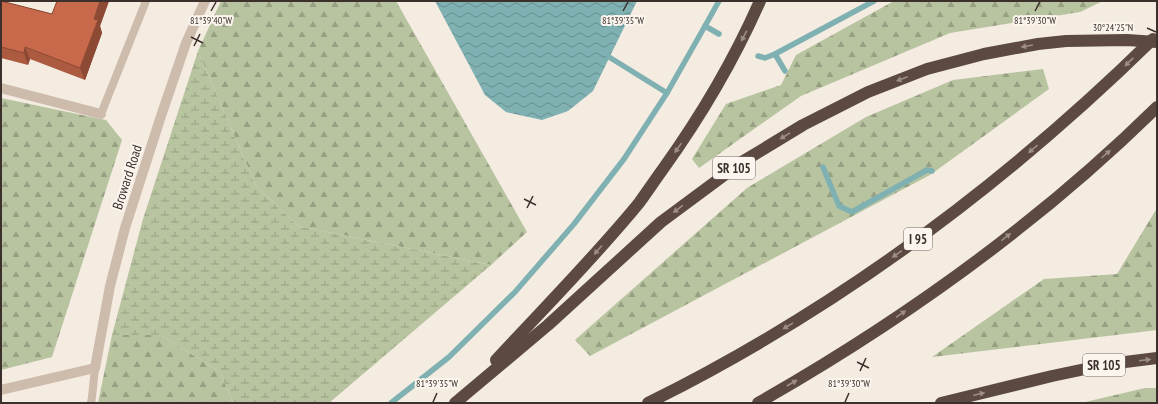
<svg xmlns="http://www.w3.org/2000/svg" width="1158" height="404" font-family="'PT Sans Narrow',sans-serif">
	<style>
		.forest { fill: url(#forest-firs) }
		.wetland { fill: url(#wetland-marsh) }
		.water { fill: url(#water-waves) }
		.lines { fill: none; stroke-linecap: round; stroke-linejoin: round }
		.stream { stroke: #7fb0b2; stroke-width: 5.5 }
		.service { stroke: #cdbbac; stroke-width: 8 }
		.minor { stroke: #cdbbac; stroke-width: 10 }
		.motorway { stroke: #5c4a42; stroke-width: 12 }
		.wall { fill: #ac5a40 }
		.shaded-wall { fill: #8c4a34 }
		.building { fill: #c8694b; stroke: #8c4a34 }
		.oneway { fill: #9c8e87 }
		.ticks { fill: none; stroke: #3b302b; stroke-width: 1.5 }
		.labels { text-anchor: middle; stroke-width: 4; stroke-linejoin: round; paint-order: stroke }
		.shield { fill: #fbf5ee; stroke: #756b66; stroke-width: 1 }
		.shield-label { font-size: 13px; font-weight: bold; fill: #3b302b }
		.street-label { font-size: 14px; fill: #3b302b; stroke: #fbf5ee }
		.ticks-label { font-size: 10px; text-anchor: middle; fill: #3b302b; stroke: #fbf5ee; stroke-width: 4; stroke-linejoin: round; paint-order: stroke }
	</style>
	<defs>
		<pattern id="forest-firs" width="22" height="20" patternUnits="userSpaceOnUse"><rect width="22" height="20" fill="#b8c4a0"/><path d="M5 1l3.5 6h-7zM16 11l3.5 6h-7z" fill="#97a083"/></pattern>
		<pattern id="wetland-marsh" width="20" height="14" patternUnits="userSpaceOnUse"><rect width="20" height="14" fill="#b8c4a0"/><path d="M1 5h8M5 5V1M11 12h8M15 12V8" fill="none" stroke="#97a083"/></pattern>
		<pattern id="water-waves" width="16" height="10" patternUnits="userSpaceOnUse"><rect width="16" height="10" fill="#7fb0b2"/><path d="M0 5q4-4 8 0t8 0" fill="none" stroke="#699091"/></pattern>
	</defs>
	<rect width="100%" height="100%" fill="#f4ebe1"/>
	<g class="forest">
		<polygon points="221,1 396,1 527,232 491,265 298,226 256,186 198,51"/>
		<polygon points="894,1 1103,1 1080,12 950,33 801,96 699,168 692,159 726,104 781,85 796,55"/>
		<polygon points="1043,69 1049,89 930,175 590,356 575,340 747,188 866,117 953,80"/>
		<polygon points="1,98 106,120 122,140 52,357 1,370"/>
		<polygon points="1157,208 1157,330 932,357 1044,279 1117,274"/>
		<polygon points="112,335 161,335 220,372 233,403 98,403"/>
		<polygon points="1145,388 1157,388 1157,403 1081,403"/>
	</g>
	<polygon class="wetland" points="198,51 256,186 298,226 491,265 329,403 233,403 220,372 161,335 112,335 143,219"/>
	<polygon class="water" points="435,1 637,1 593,91 568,111 542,120 506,112 485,95"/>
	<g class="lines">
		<g class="stream">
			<polyline points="705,26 719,1"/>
			<polyline points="775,54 785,71"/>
			<polyline points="758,56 765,58 775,54 874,1"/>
			<polyline points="667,93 705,26 719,34"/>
			<polyline points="823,167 839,206 852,212 927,170 932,171"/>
			<polyline points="391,403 449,357 515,292 574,224 624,159 667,93 609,57"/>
		</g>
		<g class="service">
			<polyline points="101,114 146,1"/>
			<polyline points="91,403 92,397 95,368"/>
		</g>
		<g class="minor">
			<polyline points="1,88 101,114"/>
			<polyline points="1,390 95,368 110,286 125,228 161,116 186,43 205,1"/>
		</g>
		<g class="motorway">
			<path d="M 496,360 C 544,308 594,258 639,203 C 647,192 655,180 663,169 C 701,116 734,60 760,1"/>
			<polyline points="455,403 548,325 661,222 742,162 803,125 868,92 927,69 984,54 1038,44 1066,41 1127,40 1157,42"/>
			<path d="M 648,403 C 836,310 1004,185 1153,39"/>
			<path d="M 758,403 C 902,321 1039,223 1157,107"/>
			<polyline points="941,403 1052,376 1109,364 1157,358"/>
		</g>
	</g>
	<polygon class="wall" points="1,1 52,14 57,1 109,1 100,26 102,33 85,80 30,59 28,65 1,58"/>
	<g class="shaded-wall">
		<polygon points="100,1 109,1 100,26 102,33 85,80 80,68 94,19"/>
		<polygon points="25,47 30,59 28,65 24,53"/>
	</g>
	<polygon class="building" points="1,1 52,14 57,1 100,1 94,19 98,20 80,68 25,47 24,53 1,47"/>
	<defs><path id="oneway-solid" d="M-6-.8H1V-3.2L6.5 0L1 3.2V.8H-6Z"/></defs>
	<g class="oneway">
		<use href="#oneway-solid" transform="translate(744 36) rotate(118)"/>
		<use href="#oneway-solid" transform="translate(1027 46) rotate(170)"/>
		<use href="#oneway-solid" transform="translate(1129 62) rotate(136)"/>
		<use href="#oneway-solid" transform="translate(902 79) rotate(159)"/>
		<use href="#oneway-solid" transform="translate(785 136) rotate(149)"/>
		<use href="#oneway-solid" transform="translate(678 148) rotate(125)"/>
		<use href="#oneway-solid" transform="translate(1033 149) rotate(140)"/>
		<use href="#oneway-solid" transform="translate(1106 154) rotate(-42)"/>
		<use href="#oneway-solid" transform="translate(678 209) rotate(143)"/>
		<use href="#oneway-solid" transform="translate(1006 237) rotate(-38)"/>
		<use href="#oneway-solid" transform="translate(598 250) rotate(131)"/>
		<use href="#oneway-solid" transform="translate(897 254) rotate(145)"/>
		<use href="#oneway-solid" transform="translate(901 314) rotate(-35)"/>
		<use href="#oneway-solid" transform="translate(788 326) rotate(149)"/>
		<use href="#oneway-solid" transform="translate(1145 360) rotate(-7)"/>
		<use href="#oneway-solid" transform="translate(792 383) rotate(-30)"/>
		<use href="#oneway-solid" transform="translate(979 394) rotate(-14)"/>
	</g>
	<path class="ticks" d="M 211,11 L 216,2M 623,11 L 628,2M 1035,11 L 1040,2M 1147,28 L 1156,32M 191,37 L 203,43M 194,46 L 200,34M 524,199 L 536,205M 527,208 L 533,196M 857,362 L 869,368M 860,371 L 866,358M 433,402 L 437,393M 845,402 L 849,393"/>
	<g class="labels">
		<g class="shield">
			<rect x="713" y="157" width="42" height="22" rx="3"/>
			<rect x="904" y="228" width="28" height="22" rx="3"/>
			<rect x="1083" y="354" width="42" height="22" rx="3"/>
		</g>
		<g class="shield-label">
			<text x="734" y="173">SR 105</text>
			<text x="918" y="244">I 95</text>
			<text x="1104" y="370">SR 105</text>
		</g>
		<g class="street-label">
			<text transform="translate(127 177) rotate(-72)" y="5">Broward Road</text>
		</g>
	</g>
	<g class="ticks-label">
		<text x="211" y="24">81°39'40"W</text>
		<text x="623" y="24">81°39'35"W</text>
		<text x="1035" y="24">81°39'30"W</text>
		<text x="1113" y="31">30°24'25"N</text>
		<text x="437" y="387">81°39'35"W</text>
		<text x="849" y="387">81°39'30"W</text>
	</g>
	<rect width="1158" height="404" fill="none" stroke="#3b302b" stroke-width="4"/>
</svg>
